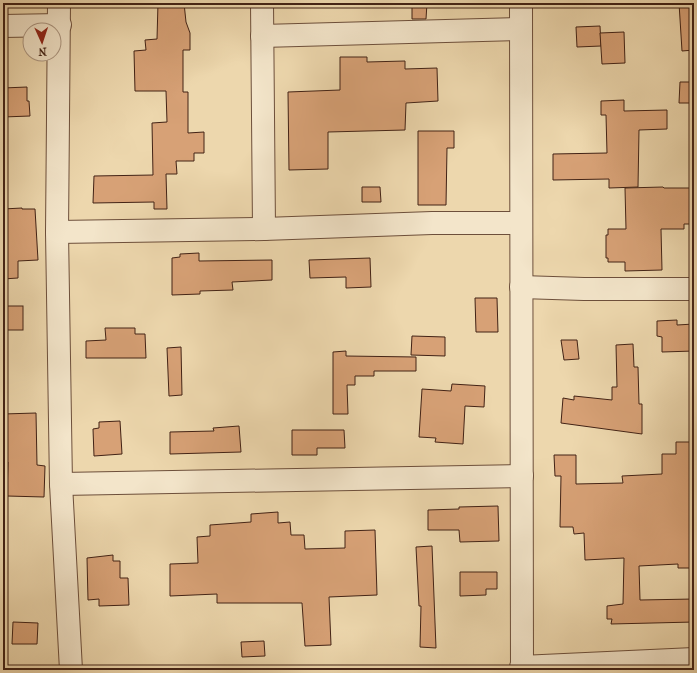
<svg xmlns="http://www.w3.org/2000/svg" width="697" height="673" font-family="'IM FELL French Canon',serif">
	<style>
		.building { fill: #d7a176; stroke: #422215 }
		.lines { fill: none; stroke-linecap: round; stroke-linejoin: round }
		.minor-casing { stroke: #6d4f3b; stroke-width: 24 }
		.tertiary-casing { stroke: #6d4f3b; stroke-width: 24 }
		.minor { stroke: #f3e5ca; stroke-width: 22 }
		.tertiary { stroke: #f3e5ca; stroke-width: 22 }
	</style>
	<rect width="100%" height="100%" fill="#edd7ad"/>
	<filter id="stains"><feTurbulence type="fractalNoise" baseFrequency=".005" numOctaves="4"/><feColorMatrix values="0 0 0 0 .2 0 0 0 0 .09 0 0 0 0 .02 0 0 0 .5 -.17"/></filter>
	<radialGradient id="worn" r=".72"><stop offset=".6" stop-color="#630" stop-opacity="0"/><stop offset="1" stop-color="#630" stop-opacity=".3"/></radialGradient>
	<g class="building">
		<polygon points="158,3 184,3 186,22 190,33 190,50 183,50 183,92 188,92 188,133 204,132 204,153 194,153 194,161 176,161 177,174 166,174 167,209 154,209 154,202 93,203 94,176 153,175 152,123 167,122 166,91 135,91 134,51 146,50 145,40 157,39"/>
		<polygon points="412,3 427,3 426,19 412,19"/>
		<polygon points="679,3 694,3 694,50 682,51"/>
		<polygon points="600,26 601,46 577,47 576,27"/>
		<polygon points="624,32 625,63 602,64 600,33"/>
		<polygon points="340,57 367,57 367,62 405,61 405,69 437,68 438,101 406,103 405,130 328,132 328,169 289,170 288,92 340,90"/>
		<polygon points="680,82 694,82 694,103 679,103"/>
		<polygon points="27,87 27,101 29,101 30,116 3,117 3,88"/>
		<polygon points="624,100 624,111 667,110 667,129 639,130 638,187 609,188 609,179 553,180 553,154 607,153 606,115 601,115 601,101"/>
		<polygon points="418,131 454,131 454,148 447,148 446,205 418,205"/>
		<polygon points="362,187 380,187 381,202 362,202"/>
		<polygon points="663,187 664,188 694,188 694,224 684,224 684,229 661,229 662,270 625,271 625,262 608,262 608,258 606,258 606,235 608,235 608,229 626,229 625,188"/>
		<polygon points="22,208 22,209 35,209 38,260 18,261 18,278 3,279 3,209"/>
		<polygon points="199,253 199,261 272,260 272,280 232,282 233,290 200,291 200,294 172,295 172,258 180,257 180,254"/>
		<polygon points="370,258 371,287 346,288 346,277 310,278 309,260"/>
		<polygon points="475,298 497,298 498,332 476,332"/>
		<rect x="3" y="306" width="20" height="24"/>
		<polygon points="677,320 677,325 694,324 694,351 662,352 662,337 657,336 657,321"/>
		<polygon points="105,328 135,328 135,334 145,334 146,358 86,358 86,341 106,340"/>
		<polygon points="412,336 445,337 445,356 411,355"/>
		<polygon points="561,340 577,340 579,359 564,360"/>
		<polygon points="633,344 634,367 638,367 639,404 642,404 642,434 561,423 563,398 574,400 574,396 612,400 612,387 617,387 616,345"/>
		<polygon points="181,347 182,395 169,396 167,348"/>
		<polygon points="346,351 346,356 416,357 416,371 374,371 374,376 355,376 355,385 347,385 348,414 333,414 333,352"/>
		<polygon points="452,384 485,386 484,407 465,406 463,444 435,442 436,438 419,437 422,389 451,391"/>
		<polygon points="36,413 37,465 45,466 44,497 7,496 8,462 3,462 3,414"/>
		<polygon points="120,421 122,454 94,456 93,429 99,428 99,422"/>
		<polygon points="239,426 241,452 170,454 170,432 214,431 213,428"/>
		<polygon points="292,430 344,430 345,448 317,448 317,455 292,455"/>
		<polygon points="676,442 694,442 694,487 691,487 691,568 678,568 678,564 639,566 640,600 694,599 694,622 611,624 612,619 607,619 607,606 623,604 624,558 585,560 584,533 574,534 573,527 560,527 561,476 555,476 554,455 576,455 576,484 623,483 622,476 662,474 662,454 676,454"/>
		<polygon points="498,506 499,541 460,542 459,530 428,530 428,510 459,509 459,507"/>
		<polygon points="278,512 278,523 290,522 291,535 304,535 305,549 345,548 345,531 375,530 377,595 329,597 331,645 305,646 302,603 217,603 217,594 170,596 170,564 198,563 197,537 210,536 210,525 251,522 251,514"/>
		<polygon points="432,546 436,648 420,647 421,606 419,606 416,547"/>
		<polygon points="113,555 113,561 120,561 120,578 128,578 129,605 99,606 99,599 88,600 87,558"/>
		<polygon points="460,572 497,572 497,589 486,589 486,595 460,596"/>
		<polygon points="13,622 38,623 37,644 12,644"/>
		<polygon points="264,641 265,656 242,657 241,642"/>
	</g>
	<g class="lines">
		<g class="minor-casing">
			<g id="minor">
				<polyline points="59,3 57,232 61,484 71,670"/>
				<polyline points="262,3 264,229"/>
				<polyline points="3,26 60,25"/>
				<polyline points="262,36 520,29"/>
				<polyline points="57,232 264,229 432,223 521,223"/>
				<polyline points="521,287 584,289 694,289"/>
				<polyline points="61,484 522,476"/>
				<polyline points="521,667 694,659"/>
			</g>
		</g>
		<g class="tertiary-casing">
			<polyline id="tertiary" points="521,3 522,670"/>
		</g>
		<use href="#minor" class="minor"/>
		<use href="#tertiary" class="tertiary"/>
	</g>
	<rect width="697" height="673" fill="none" stroke="#edd7ad" stroke-width="16"/>
	<rect x="4" y="4" width="689" height="665" fill="none" stroke="#422215" stroke-width="2"/>
	<rect x="8" y="8" width="681" height="657" fill="none" stroke="#422215"/>
	<g transform="translate(42 42) rotate(177)"><circle r="19" fill="#f3e5ca" stroke="#ac9782"/>
	<path d="M0-3L7 15L0 10L-7 15Z" fill="#8f2418"/>
	<text y="-6" font-size="11" font-weight="bold" text-anchor="middle" fill="#422215">N</text>
	</g>
	<rect width="100%" height="100%" filter="url(#stains)"/>
	<rect width="100%" height="100%" fill="url(#worn)"/>
</svg>
